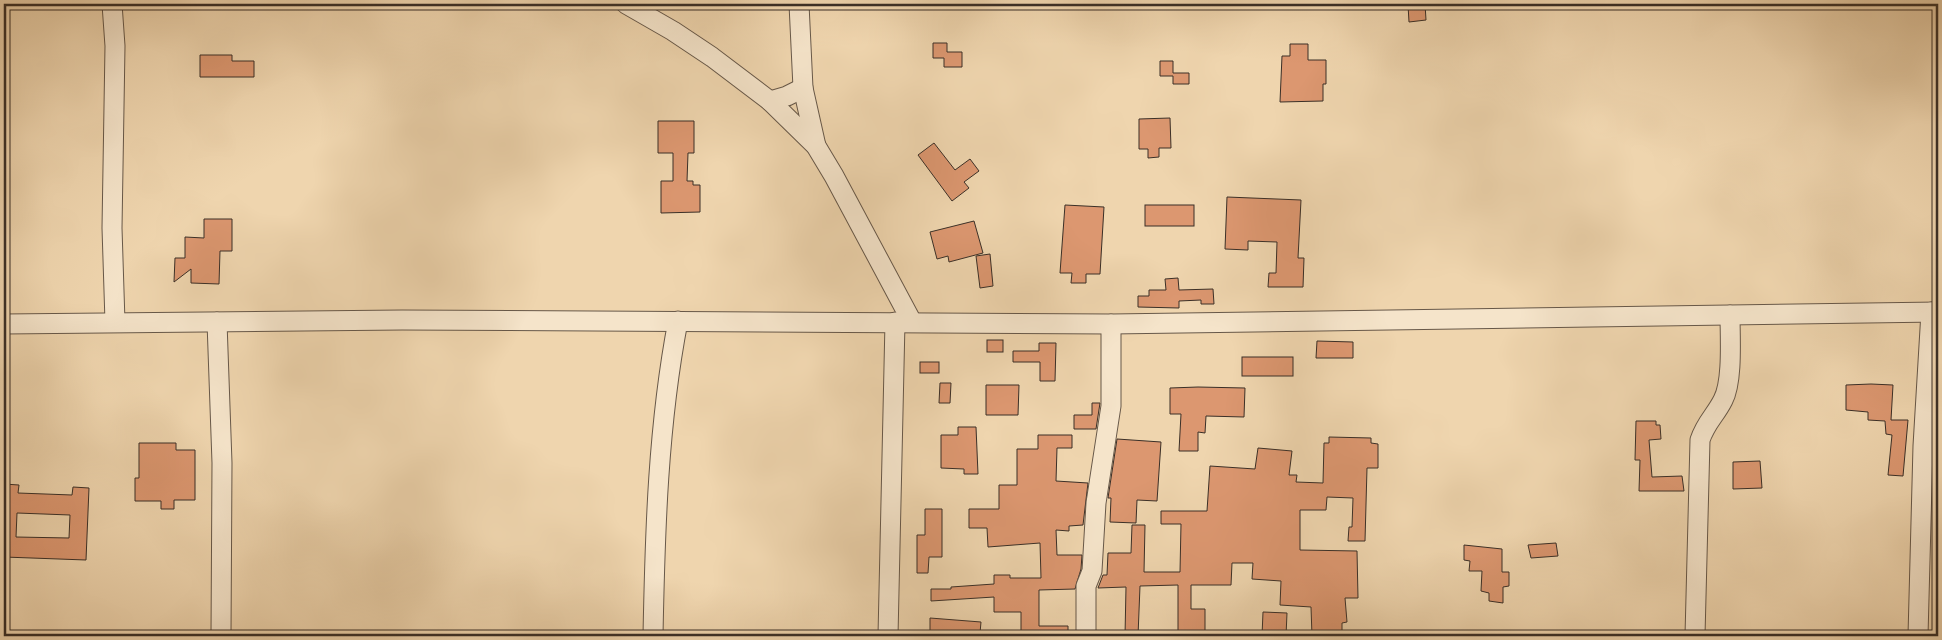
<svg xmlns="http://www.w3.org/2000/svg" width="1942" height="640" font-family="'EB Garamond',serif">
	<style>
		.building { fill: #dc9770; stroke: #3a2f27; fill-rule: evenodd }
		.lines { fill: none; stroke-linecap: round; stroke-linejoin: round }
		.minor-casing { stroke: #675849; stroke-width: 21 }
		.minor { stroke: #f5e4ca; stroke-width: 19 }
	</style>
	<rect width="100%" height="100%" fill="#efd5ae"/>
	<filter id="stains"><feTurbulence type="fractalNoise" baseFrequency=".004" numOctaves="4"/><feColorMatrix values="0 0 0 0 .2 0 0 0 0 .09 0 0 0 0 .02 0 0 0 .5 -.17"/></filter>
	<radialGradient id="worn" r=".72"><stop offset=".6" stop-color="#630" stop-opacity="0"/><stop offset="1" stop-color="#630" stop-opacity=".3"/></radialGradient>
	<g class="building">
		<polygon points="1425,4 1426,20 1409,22 1408,5"/>
		<polygon points="933,43 947,43 947,52 962,52 962,67 944,67 944,58 933,58"/>
		<polygon points="1290,44 1308,44 1308,60 1326,60 1326,84 1323,84 1323,101 1280,102 1282,56 1290,56"/>
		<polygon points="200,55 232,55 232,61 254,61 254,77 200,77"/>
		<polygon points="1160,61 1173,61 1173,73 1189,73 1189,84 1173,84 1173,76 1160,76"/>
		<polygon points="1170,118 1171,148 1159,148 1159,157 1148,158 1148,149 1139,149 1139,119"/>
		<polygon points="658,121 694,121 694,153 688,153 687,181 693,181 693,185 700,185 700,212 661,213 661,181 673,181 673,153 658,153"/>
		<polygon points="934,143 955,170 970,159 979,171 964,182 969,188 952,201 918,155"/>
		<polygon points="1227,197 1301,200 1298,258 1304,258 1303,287 1268,287 1269,273 1276,273 1277,242 1248,241 1248,250 1225,249"/>
		<polygon points="1065,205 1104,207 1100,274 1086,274 1086,283 1071,283 1072,273 1060,273"/>
		<rect x="1145" y="205" width="49" height="21"/>
		<polygon points="204,219 232,219 232,251 220,251 219,284 191,283 191,269 174,282 175,258 185,258 185,237 204,238"/>
		<polygon points="974,221 983,253 949,262 948,256 937,259 930,232"/>
		<polygon points="990,254 993,286 980,288 976,256"/>
		<polygon points="1178,278 1179,290 1213,289 1214,304 1201,304 1201,300 1179,301 1179,308 1138,307 1138,296 1149,296 1149,290 1166,290 1165,279"/>
		<rect x="987" y="340" width="16" height="12"/>
		<polygon points="1317,341 1353,342 1353,358 1316,358"/>
		<polygon points="1039,343 1056,343 1055,381 1040,381 1040,362 1013,362 1013,351 1039,351"/>
		<rect x="1242" y="357" width="51" height="19"/>
		<rect x="920" y="362" width="19" height="11"/>
		<polygon points="940,383 951,383 950,403 939,403"/>
		<polygon points="1871,384 1893,385 1891,420 1908,420 1903,476 1888,475 1892,435 1886,434 1885,421 1868,420 1868,412 1846,410 1846,385"/>
		<polygon points="986,385 1019,385 1018,415 986,415"/>
		<polygon points="1198,387 1245,388 1244,417 1206,416 1205,433 1198,432 1198,451 1179,451 1181,414 1170,414 1170,388"/>
		<polygon points="1092,403 1100,403 1096,429 1074,429 1074,415 1092,415"/>
		<polygon points="1636,421 1656,421 1656,425 1660,425 1661,439 1649,440 1652,477 1682,476 1684,491 1639,491 1640,460 1635,460"/>
		<polygon points="958,427 976,427 978,474 964,474 964,469 941,468 941,435 958,435"/>
		<polygon points="1038,435 1072,435 1072,448 1057,448 1056,481 1088,483 1083,525 1069,526 1069,531 1056,530 1057,555 1082,555 1081,569 1075,589 1039,590 1039,626 1068,626 1068,636 1021,636 1021,612 994,612 994,597 931,601 931,589 951,589 951,587 994,584 994,575 1010,575 1010,578 1041,578 1040,543 988,547 987,528 969,528 969,509 999,509 999,485 1017,485 1017,449 1038,449"/>
		<polygon points="1329,437 1371,438 1371,443 1378,444 1378,468 1367,468 1365,541 1348,541 1349,527 1352,527 1353,498 1327,497 1326,510 1300,510 1300,550 1357,551 1358,598 1345,598 1347,622 1342,623 1342,636 1312,636 1311,607 1280,605 1281,581 1252,579 1253,563 1232,563 1231,585 1191,585 1191,609 1205,609 1205,636 1178,636 1178,585 1140,586 1138,636 1125,636 1126,587 1098,588 1103,575 1107,575 1108,553 1131,553 1132,525 1145,525 1144,572 1180,572 1181,524 1161,524 1161,511 1207,511 1210,466 1255,469 1258,448 1292,451 1289,475 1297,475 1296,482 1323,483 1324,443 1329,443"/>
		<polygon points="1117,439 1161,442 1157,501 1137,500 1136,523 1110,522 1111,498 1108,498"/>
		<polygon points="139,443 176,443 176,450 195,450 195,500 174,500 174,509 161,509 161,501 135,501 135,478 139,478"/>
		<polygon points="1760,461 1762,488 1733,489 1733,462"/>
		<path d="M 4,484 L 19,485 L 18,493 L 72,495 L 73,487 L 89,488 L 86,560 L 4,557 ZM 17,513 L 70,515 L 69,538 L 16,537 Z"/>
		<polygon points="925,509 942,509 942,557 929,557 928,573 917,573 917,535 925,535"/>
		<polygon points="1556,543 1558,556 1531,558 1528,545"/>
		<polygon points="1464,545 1502,549 1502,572 1509,572 1509,586 1503,587 1503,603 1489,601 1489,593 1481,591 1482,571 1469,571 1470,561 1464,560"/>
		<polygon points="1263,612 1287,613 1286,636 1262,636"/>
		<polygon points="930,618 981,622 980,633 930,631"/>
	</g>
	<g class="lines">
		<g class="minor-casing">
			<g id="minor">
				<polyline points="112,4 115,46 112,228 115,322"/>
				<polyline points="626,4 673,31 712,57 770,101 816,146 834,176 912,322"/>
				<polyline points="799,4 803,88 816,146"/>
				<polyline points="770,101 787,96 803,88"/>
				<polyline points="217,322 222,463 221,636"/>
				<polyline points="4,324 402,320 1111,324 1938,312"/>
				<path d="M 653,636 C 655,531 658,425 678,321"/>
				<polyline points="888,636 895,322"/>
				<polyline points="1086,636 1086,586 1092,571 1096,503 1111,406 1111,324"/>
				<path d="M 1695,636 L 1700,440 C 1706,422 1715,416 1723,400 C 1733,381 1730,337 1730,315"/>
				<polyline points="1918,636 1923,446 1931,312"/>
			</g>
		</g>
		<use href="#minor" class="minor"/>
	</g>
	<rect width="1942" height="640" fill="none" stroke="#efd5ae" stroke-width="20"/>
	<rect x="5" y="5" width="1932" height="630" fill="none" stroke="#3a2f27" stroke-width="2.5"/>
	<rect x="10" y="10" width="1922" height="620" fill="none" stroke="#3a2f27"/>
	<rect width="100%" height="100%" filter="url(#stains)"/>
	<rect width="100%" height="100%" fill="url(#worn)"/>
</svg>
